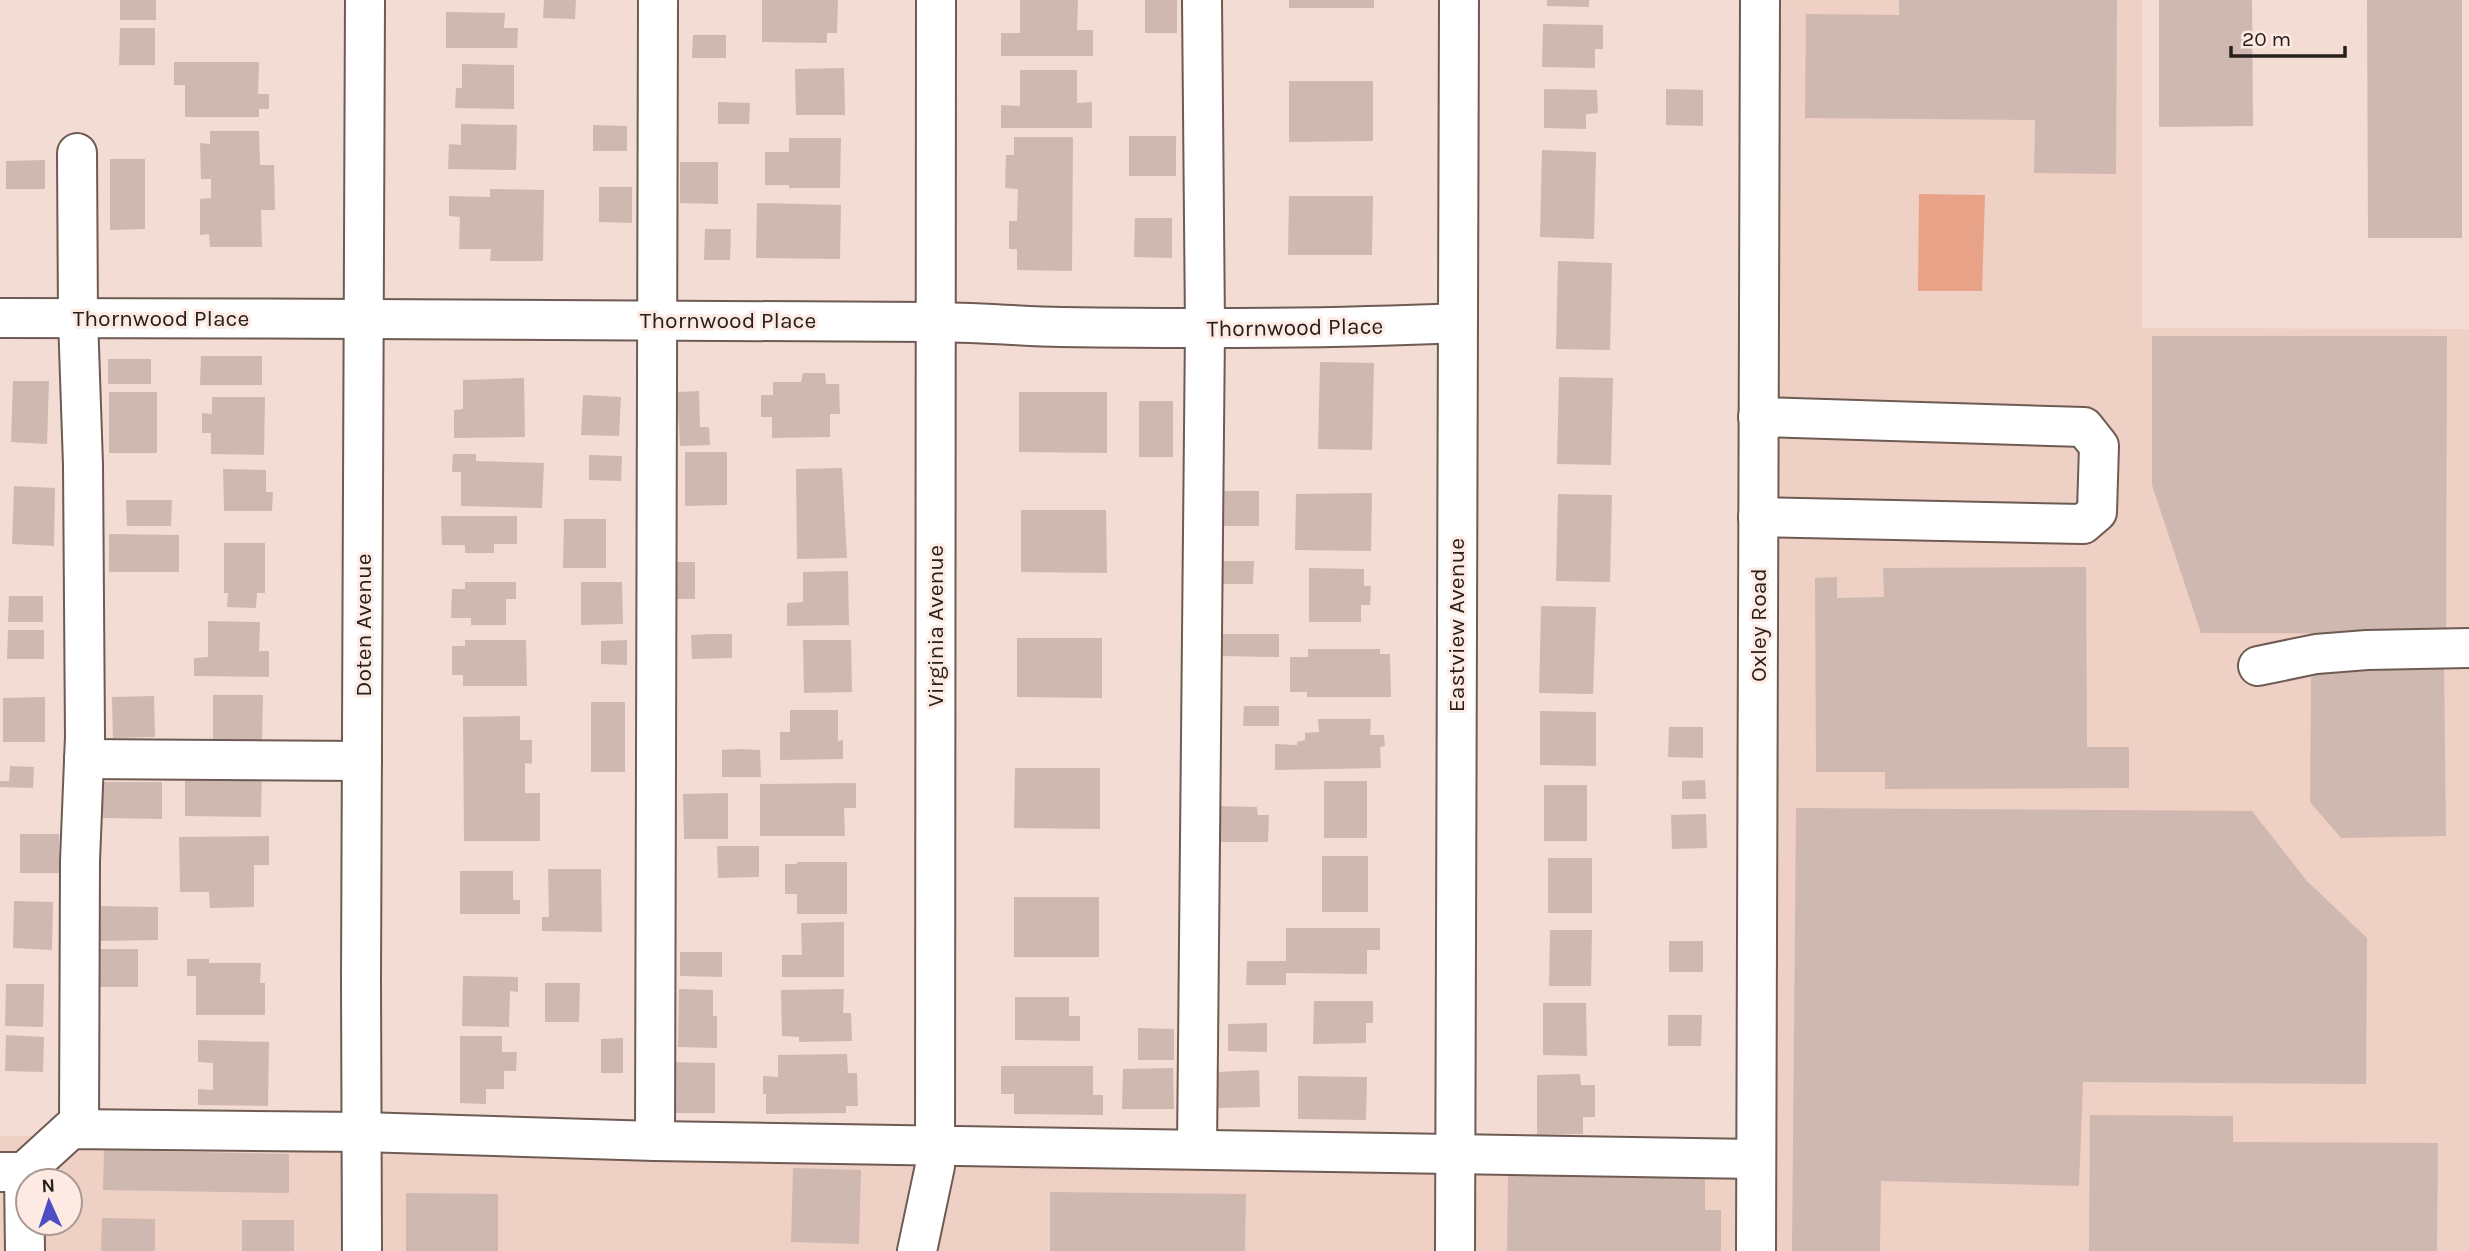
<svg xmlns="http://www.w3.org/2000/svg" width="2469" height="1251" font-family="Karla,sans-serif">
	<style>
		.built { fill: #efd0c4; fill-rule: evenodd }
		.green { fill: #e8a288 }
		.building { fill: #cfb8b0 }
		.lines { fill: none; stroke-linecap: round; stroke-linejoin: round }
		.minor-casing { stroke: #6e5b53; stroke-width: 42 }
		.minor { stroke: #fff; stroke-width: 38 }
		.labels { text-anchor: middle; stroke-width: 6; stroke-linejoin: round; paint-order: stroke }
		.street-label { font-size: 23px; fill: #28201d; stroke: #fdeae3 }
	</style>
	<rect width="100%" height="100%" fill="#f3dcd3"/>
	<path class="built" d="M 1759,0 L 2142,0 L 2142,328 L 2469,329 L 2469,1251 L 0,1251 L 0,1136 L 619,1135 L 1759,1156 ZM 28,1181 L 70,1181 L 70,1223 L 28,1223 Z"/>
	<polygon class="green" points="1919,194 1985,195 1982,291 1918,291"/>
	<g class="building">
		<rect x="120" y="0" width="36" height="20"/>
		<polygon points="544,0 576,0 575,19 543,18"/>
		<polygon points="762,0 838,0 837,33 827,33 827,43 762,42"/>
		<polygon points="1020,0 1078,0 1077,30 1093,30 1093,56 1001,56 1001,33 1020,33"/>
		<rect x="1145" y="0" width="32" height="33"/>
		<rect x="1289" y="0" width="85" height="8"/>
		<polygon points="1547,0 1589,0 1589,7 1547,6"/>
		<polygon points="1899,0 2117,0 2116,174 2034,173 2035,120 1805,118 1806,14 1899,15"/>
		<polygon points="2159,0 2252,0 2253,126 2159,127"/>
		<polygon points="2367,0 2462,0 2462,238 2368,238"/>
		<polygon points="446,12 505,13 504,28 518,28 517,48 446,48"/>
		<polygon points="1543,24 1603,25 1603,49 1595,49 1595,68 1542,67"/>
		<polygon points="120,28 155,28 155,65 119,65"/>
		<polygon points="693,35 726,35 726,58 692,58"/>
		<polygon points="174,62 259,62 258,94 269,94 269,109 259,109 259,117 185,117 185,85 174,85"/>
		<polygon points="462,64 514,65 514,109 455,108 456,88 462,88"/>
		<polygon points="844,68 845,115 796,115 795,69"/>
		<polygon points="1020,70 1077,70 1077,103 1092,102 1092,128 1001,128 1001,105 1020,106"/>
		<polygon points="1289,81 1373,81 1373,141 1289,142"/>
		<polygon points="1544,89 1597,90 1598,113 1586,114 1586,129 1544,128"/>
		<polygon points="1666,89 1703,90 1703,126 1666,125"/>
		<polygon points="718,102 750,103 749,124 718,124"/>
		<polygon points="461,124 517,125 516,170 448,169 449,144 461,145"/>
		<polygon points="593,125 627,126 627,151 593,151"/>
		<polygon points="210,131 259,131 260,165 274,165 275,210 261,210 262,247 210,247 209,234 200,235 200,199 211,198 211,179 201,179 200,143 210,144"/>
		<rect x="1129" y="136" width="47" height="40"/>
		<polygon points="1014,137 1073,137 1072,271 1017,270 1017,249 1009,249 1009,221 1017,221 1018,189 1005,188 1006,155 1014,155"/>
		<polygon points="789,138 841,138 840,188 789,188 789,185 765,185 765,152 789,152"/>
		<polygon points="1542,150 1596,152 1594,239 1540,237"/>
		<polygon points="110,159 145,159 145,229 110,230"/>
		<polygon points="45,160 45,189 6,189 6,161"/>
		<polygon points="680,162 718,162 718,204 680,203"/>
		<polygon points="599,187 632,187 632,223 599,222"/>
		<polygon points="490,189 544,190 543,261 490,261 491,249 459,249 460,217 449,216 449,196 490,197"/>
		<polygon points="1289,196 1373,196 1372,255 1288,255"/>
		<polygon points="757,203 841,205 840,259 756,258"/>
		<polygon points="1135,218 1172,218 1172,258 1134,257"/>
		<polygon points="705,229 731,229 730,260 704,260"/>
		<polygon points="1558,261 1612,263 1610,350 1556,349"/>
		<polygon points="2152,336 2447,336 2446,634 2201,633 2152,485"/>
		<polygon points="201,356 262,356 262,385 200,385"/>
		<rect x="108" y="359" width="43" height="25"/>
		<polygon points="1320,362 1374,363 1372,450 1318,449"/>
		<polygon points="803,373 825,373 826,384 839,384 840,414 830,414 830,437 772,438 772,417 761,417 761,395 773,395 773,382 801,382"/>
		<polygon points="1559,377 1613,378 1611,465 1557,464"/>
		<polygon points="524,378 525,437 454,438 454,410 463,409 463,380"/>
		<polygon points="13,381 49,381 47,444 11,442"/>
		<polygon points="699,391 700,427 709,427 710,445 680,446 677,392"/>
		<rect x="109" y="392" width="48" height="61"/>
		<polygon points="1019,392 1107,392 1107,453 1019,452"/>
		<polygon points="583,395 621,397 619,436 581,435"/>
		<polygon points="212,397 265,397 264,455 211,454 211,433 202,433 202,413 212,414"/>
		<rect x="1139" y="401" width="34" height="56"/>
		<polygon points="685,452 727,452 727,505 685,506"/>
		<polygon points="453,454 476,454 476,461 544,463 542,508 461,506 461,472 452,472"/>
		<polygon points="589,455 622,456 621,481 589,480"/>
		<polygon points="842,468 847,558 797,559 796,469"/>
		<polygon points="223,469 266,470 266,492 273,492 272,511 224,511"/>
		<polygon points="14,486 55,488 54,546 12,544"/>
		<rect x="1218" y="491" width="41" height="35"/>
		<polygon points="1372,493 1371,551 1295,550 1296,494"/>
		<polygon points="1558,494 1612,495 1610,582 1556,581"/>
		<polygon points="126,500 172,500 171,526 127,526"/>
		<polygon points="1021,510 1106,510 1107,573 1021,572"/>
		<polygon points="441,516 517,516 517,544 494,544 494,553 465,553 465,545 442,545"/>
		<polygon points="564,519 606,519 606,568 563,568"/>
		<polygon points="109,534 179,535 179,572 109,572"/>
		<polygon points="224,543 265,543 265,593 257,593 256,608 227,607 228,593 224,593"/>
		<polygon points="1217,561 1254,561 1253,584 1218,584"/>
		<rect x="669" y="562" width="26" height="37"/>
		<polygon points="2086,567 2087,747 2129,747 2129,788 1885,789 1885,772 1816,772 1815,578 1837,577 1837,598 1884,597 1883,568"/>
		<polygon points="1309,568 1364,569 1364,586 1371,586 1370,605 1361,605 1361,622 1309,622"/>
		<polygon points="848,571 849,625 787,626 787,603 803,602 803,572"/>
		<polygon points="465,582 516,582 516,599 506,599 506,625 471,625 471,618 451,618 452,589 465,589"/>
		<polygon points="581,582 622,582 623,624 581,625"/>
		<polygon points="9,596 43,596 43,622 8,622"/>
		<polygon points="1541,606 1596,607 1593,694 1539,693"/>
		<polygon points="208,621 260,622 259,651 269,651 269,677 194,676 194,658 208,657"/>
		<polygon points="8,630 44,630 44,659 7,659"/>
		<polygon points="711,634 732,634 732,658 692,659 691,635"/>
		<polygon points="1221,634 1279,634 1279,657 1221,656"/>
		<polygon points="1017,638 1102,638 1102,698 1017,697"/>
		<polygon points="465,640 526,640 527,686 463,686 463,675 452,675 452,646 465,646"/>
		<polygon points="627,640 627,665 601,664 601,641"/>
		<polygon points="803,640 851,640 852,692 804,693"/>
		<polygon points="1308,649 1380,649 1380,654 1390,654 1391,697 1307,697 1307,692 1290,692 1290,657 1308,657"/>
		<polygon points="2444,660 2446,836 2341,838 2310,802 2311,678 2332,661"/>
		<polygon points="213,695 263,695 262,741 213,741"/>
		<polygon points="154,696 155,737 113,738 112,697"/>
		<polygon points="45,697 45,742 3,742 3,698"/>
		<rect x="591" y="702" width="34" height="70"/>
		<polygon points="1244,706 1279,706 1279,726 1243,726"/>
		<polygon points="790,710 838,710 838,741 843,740 843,759 780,760 780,732 790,732"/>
		<polygon points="1540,711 1596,712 1596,766 1540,765"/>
		<polygon points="520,716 520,740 532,740 532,764 525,763 525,793 540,793 540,841 464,841 463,717"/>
		<polygon points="1318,719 1371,719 1370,735 1384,735 1385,746 1380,747 1381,768 1275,770 1275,744 1297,745 1297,742 1305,740 1305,733 1319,732"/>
		<polygon points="1669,727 1703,727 1703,758 1668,757"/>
		<polygon points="741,749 760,750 761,777 722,777 722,750"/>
		<polygon points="10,766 34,767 33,788 0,787 0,781 9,781"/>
		<polygon points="1015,768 1100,768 1100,829 1014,828"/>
		<polygon points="185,770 262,771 261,817 185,816"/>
		<polygon points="1705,780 1706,799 1682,799 1682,781"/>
		<rect x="1324" y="781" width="43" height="57"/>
		<polygon points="103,782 162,782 162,819 103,818"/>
		<polygon points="856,783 856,808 844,808 845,836 760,836 760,784"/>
		<rect x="1544" y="785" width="43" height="56"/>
		<polygon points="728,793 728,839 684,839 683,794"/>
		<polygon points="1218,806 1257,807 1258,815 1269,815 1268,842 1218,842"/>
		<polygon points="1796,808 2252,811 2307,881 2367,938 2366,1084 2083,1082 2079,1186 1881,1181 1880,1251 1792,1251"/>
		<polygon points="1706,814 1707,848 1672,849 1671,815"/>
		<rect x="20" y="834" width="39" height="39"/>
		<polygon points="269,836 269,865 254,865 254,907 210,908 209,892 180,892 179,837"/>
		<polygon points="717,846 759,846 759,877 718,878"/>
		<rect x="1322" y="856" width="46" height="56"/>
		<rect x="1548" y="858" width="44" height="55"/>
		<polygon points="797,862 847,862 847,914 797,914 797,894 785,894 785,864 797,864"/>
		<polygon points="548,869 601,869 602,932 542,931 542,917 549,917"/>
		<polygon points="460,871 513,871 513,900 520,900 520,914 460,914"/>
		<rect x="1014" y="897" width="85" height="60"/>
		<polygon points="14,901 53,902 52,950 13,948"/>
		<polygon points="97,906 158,907 158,940 98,941"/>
		<polygon points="844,922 844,977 782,977 782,955 802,955 801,923"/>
		<polygon points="1286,928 1380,928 1380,950 1367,950 1367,974 1286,973 1286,985 1246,985 1247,961 1286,961"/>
		<polygon points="1550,930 1592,930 1591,986 1549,986"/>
		<rect x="1669" y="941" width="34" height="31"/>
		<rect x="94" y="949" width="44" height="38"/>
		<polygon points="680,952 722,952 722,977 680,976"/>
		<polygon points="187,959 209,959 209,963 261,963 260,983 265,983 265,1015 196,1015 196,976 187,976"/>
		<polygon points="463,976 518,977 518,992 510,991 509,1027 462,1026"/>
		<polygon points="545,983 580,983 579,1022 545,1022"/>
		<polygon points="6,984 44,984 43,1027 5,1026"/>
		<polygon points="679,989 713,990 713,1016 717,1016 717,1048 678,1047"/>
		<polygon points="844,989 843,1013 851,1013 852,1041 799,1042 799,1037 782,1036 781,990"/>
		<polygon points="1015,997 1069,997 1069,1016 1080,1016 1080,1041 1015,1040"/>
		<polygon points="1314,1001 1373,1001 1373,1023 1366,1023 1366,1043 1313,1044"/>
		<polygon points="1543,1003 1586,1003 1587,1056 1543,1055"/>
		<polygon points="1668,1015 1702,1015 1701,1046 1668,1046"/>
		<polygon points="1267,1023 1267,1052 1228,1051 1228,1024"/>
		<polygon points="1138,1028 1174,1029 1174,1060 1138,1060"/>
		<polygon points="6,1035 44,1037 43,1072 5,1071"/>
		<polygon points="460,1036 502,1036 502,1052 517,1052 516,1071 504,1071 504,1089 486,1089 486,1104 460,1103"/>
		<polygon points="623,1038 623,1073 601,1073 601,1039"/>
		<polygon points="198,1040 269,1042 268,1106 198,1105 198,1089 213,1090 213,1063 198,1062"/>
		<polygon points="847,1054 848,1073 857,1073 858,1106 846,1106 846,1113 766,1114 766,1094 763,1094 763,1076 778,1077 778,1055"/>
		<polygon points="666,1062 715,1063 715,1113 666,1113"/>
		<polygon points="1001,1066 1093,1066 1093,1095 1103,1095 1103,1115 1014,1114 1014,1094 1001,1094"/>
		<polygon points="1173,1068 1174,1109 1122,1109 1123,1069"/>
		<polygon points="1259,1070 1260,1107 1218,1108 1218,1072"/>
		<polygon points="1580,1074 1581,1085 1595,1085 1595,1117 1583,1117 1583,1134 1537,1135 1537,1075"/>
		<polygon points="1298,1076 1367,1077 1366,1120 1298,1119"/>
		<polygon points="2090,1115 2233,1116 2233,1142 2438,1143 2437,1251 2089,1251"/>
		<polygon points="104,1150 289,1154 289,1193 103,1190"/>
		<polygon points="793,1168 861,1170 859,1244 791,1242"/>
		<polygon points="1508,1176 1705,1177 1705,1210 1721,1210 1721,1251 1507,1251"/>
		<polygon points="1050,1192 1246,1194 1245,1251 1050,1251"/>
		<polygon points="406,1193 498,1194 498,1251 406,1251"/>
		<polygon points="102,1218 155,1219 155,1251 101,1251"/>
		<rect x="242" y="1220" width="52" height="31"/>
	</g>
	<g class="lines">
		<g class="minor-casing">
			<g id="minor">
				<polyline points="77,153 78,318 83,465 85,736 80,861 79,1129"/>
				<path d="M 0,318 C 310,319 620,318 930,322 C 974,322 1017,326 1061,327 C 1193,329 1325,329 1457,323"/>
				<polyline points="1758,517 2083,524 2097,512 2099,446 2084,427 1758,417"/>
				<polyline points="2258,666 2316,654 2367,650 2469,648"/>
				<polyline points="84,759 362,761"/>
				<polyline points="655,1141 658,0"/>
				<polyline points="1197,1149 1205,328 1202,0"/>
				<polyline points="0,1172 24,1172 71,1129 362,1132 655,1141 1756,1159"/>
				<polyline points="24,1172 25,1251"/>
				<polyline points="362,1251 361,981 365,0"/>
				<polyline points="917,1251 935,1166 936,0"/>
				<polyline points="1455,1251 1459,0"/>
				<polyline points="1756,1251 1760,0"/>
			</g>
		</g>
		<use href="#minor" class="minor"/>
	</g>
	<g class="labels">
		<g class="street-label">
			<text x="161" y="326">Thornwood Place</text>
			<text x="728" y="328">Thornwood Place</text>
			<text transform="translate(1295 327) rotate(-1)" y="8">Thornwood Place</text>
			<text transform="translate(363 625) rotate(-90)" y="8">Doten Avenue</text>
			<text transform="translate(1456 625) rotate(-90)" y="8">Eastview Avenue</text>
			<text transform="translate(1758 625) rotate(-90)" y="8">Oxley Road</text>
			<text transform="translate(935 626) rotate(-90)" y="8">Virginia Avenue</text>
		</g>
	</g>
	<g transform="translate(49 1202) rotate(357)"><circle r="33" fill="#fdeae3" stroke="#a89994" stroke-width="2"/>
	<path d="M0-5L12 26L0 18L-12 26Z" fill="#4d4ec4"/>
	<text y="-10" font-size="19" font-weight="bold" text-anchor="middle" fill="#28201d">N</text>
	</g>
	<path d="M2231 46v10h114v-10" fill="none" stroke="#28201d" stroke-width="3.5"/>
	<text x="2242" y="46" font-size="21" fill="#28201d" stroke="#fdeae3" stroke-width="5" paint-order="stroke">20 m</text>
</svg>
